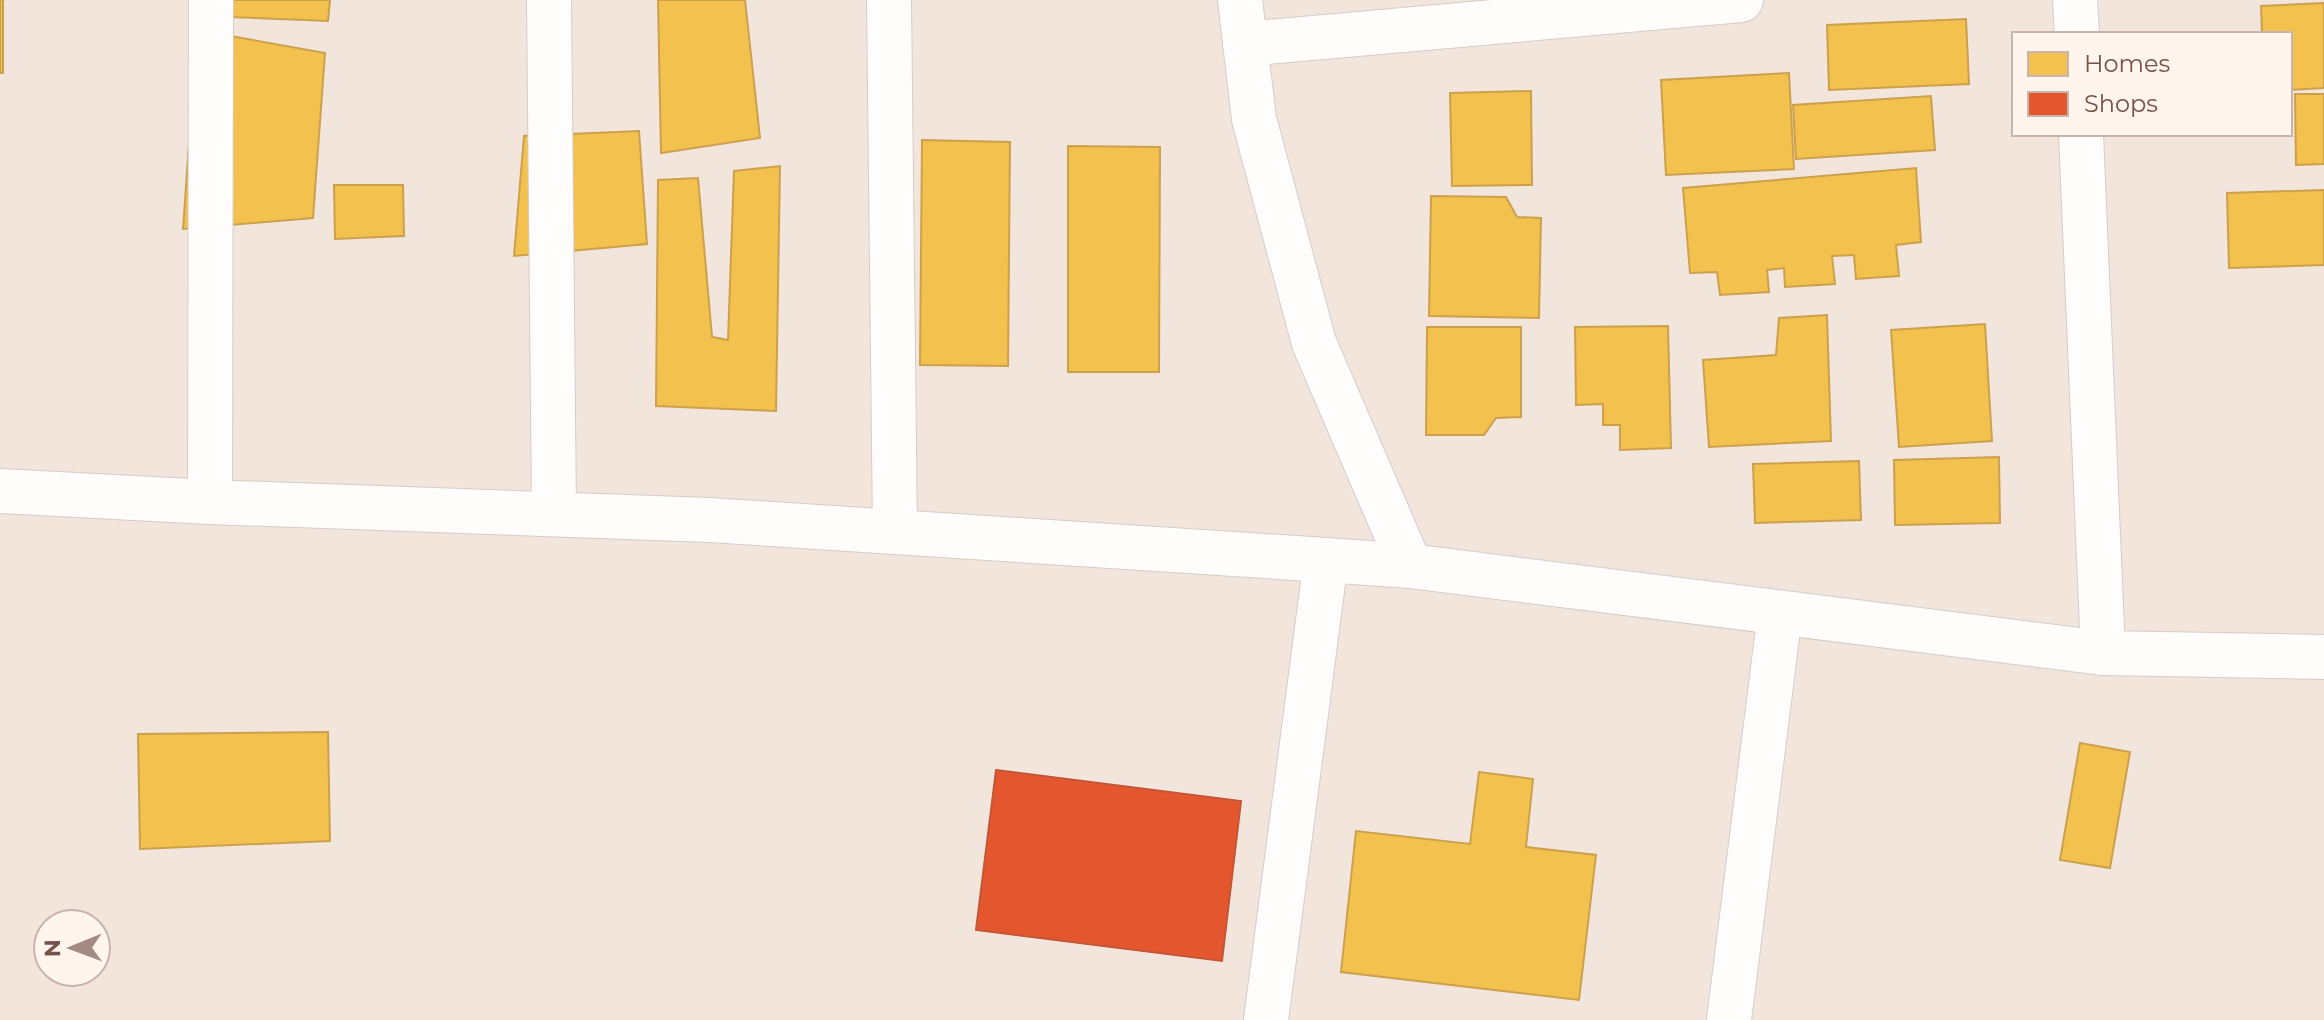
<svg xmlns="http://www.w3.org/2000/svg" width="2324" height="1020" font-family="Montserrat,sans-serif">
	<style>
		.residential { fill: #f2e5db; fill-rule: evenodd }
		.homes { fill: #f2c14e; stroke: #cda04d; stroke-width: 2 }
		.shops { fill: #e4572e; stroke: #c35636; stroke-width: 2 }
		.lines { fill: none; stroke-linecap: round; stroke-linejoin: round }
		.minor-casing { stroke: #d6ccc8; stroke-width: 46 }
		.minor { stroke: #fefdfc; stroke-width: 44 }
	</style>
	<rect width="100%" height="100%" fill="#f7f1eb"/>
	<path class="residential" d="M 0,0 L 2324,0 L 2324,1020 L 0,1020 ZM 2014,34 L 2290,34 L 2290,134 L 2014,134 ZM 48,924 L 96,924 L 96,972 L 48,972 Z"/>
	<g class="homes">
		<rect x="0" y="0" width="3" height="73"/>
		<polygon points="228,0 330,0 328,21 228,17"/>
		<polygon points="658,0 745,0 760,138 661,153"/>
		<polygon points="2324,3 2324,88 2290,90 2290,34 2262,34 2261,6"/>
		<polygon points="1966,19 1969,84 1829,90 1827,25"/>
		<polygon points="197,30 325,53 313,218 183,229"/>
		<polygon points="1789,73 1794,169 1666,175 1661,80"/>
		<polygon points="1531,91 1532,185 1452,186 1450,93"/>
		<polygon points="2295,94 2324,94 2324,164 2296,165"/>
		<polygon points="1931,96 1935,150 1796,159 1793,105"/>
		<polygon points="639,131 647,244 514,256 524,136"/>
		<polygon points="922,140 1010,142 1008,366 920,365"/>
		<polygon points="1068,146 1160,147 1159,372 1068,372"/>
		<polygon points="780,166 776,411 656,406 658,180 698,178 712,337 728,340 734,171"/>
		<polygon points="1916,168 1921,242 1896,245 1899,276 1856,279 1854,255 1832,256 1835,284 1785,287 1784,268 1767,270 1769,292 1720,295 1717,272 1690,273 1683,188"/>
		<polygon points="334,185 403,185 404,236 335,239"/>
		<polygon points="2324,190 2324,265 2229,268 2227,193"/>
		<polygon points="1431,196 1506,197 1517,217 1541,218 1539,318 1429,316"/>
		<polygon points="1827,315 1831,441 1709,447 1703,360 1776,355 1779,318"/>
		<polygon points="1985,324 1992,441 1899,447 1891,330"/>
		<polygon points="1668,326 1671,448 1620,450 1620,425 1603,425 1603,404 1576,405 1575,327"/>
		<polygon points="1427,327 1521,327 1521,417 1496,418 1484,435 1426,435"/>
		<polygon points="1999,457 2000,523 1895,525 1894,460"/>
		<polygon points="1859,461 1861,520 1755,523 1753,464"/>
		<polygon points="328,732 330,841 140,849 138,734"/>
		<polygon points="2080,743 2130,752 2110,868 2060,860"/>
		<polygon points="1479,772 1533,779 1526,847 1596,855 1579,1000 1341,972 1356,831 1470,844"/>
	</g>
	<polygon class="shops" points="996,770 1241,801 1222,961 976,930"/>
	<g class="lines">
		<g class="minor-casing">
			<g id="minor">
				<polyline points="549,0 554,514"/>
				<polyline points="889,0 895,532"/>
				<polyline points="1240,0 1254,119 1314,343 1410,566"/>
				<polyline points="2075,0 2077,34"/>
				<polyline points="1245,44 1741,0"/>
				<polyline points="2081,134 2103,653"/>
				<polyline points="0,491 210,502 710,520 1326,560 1410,566 2103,653 2324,657"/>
				<polyline points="210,502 211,0"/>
				<polyline points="1266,1020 1326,560"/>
				<polyline points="1729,1020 1780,613"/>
			</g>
		</g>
		<use href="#minor" class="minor"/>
	</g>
	<rect x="2012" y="32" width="280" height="104" fill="#fff5ec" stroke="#c8b4ab" stroke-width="2"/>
	<rect x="2028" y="52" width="40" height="24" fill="#f2c14e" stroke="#c8b4ab" stroke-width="2"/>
	<text x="2084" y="72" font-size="24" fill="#76534a">Homes</text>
	<rect x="2028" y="92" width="40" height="24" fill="#e4572e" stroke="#c8b4ab" stroke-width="2"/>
	<text x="2084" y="112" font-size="24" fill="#76534a">Shops</text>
	<g transform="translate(72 948) rotate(269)"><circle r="38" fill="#fff5ec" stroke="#c8b4ab" stroke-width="2"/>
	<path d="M0-6L14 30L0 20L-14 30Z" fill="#a38a82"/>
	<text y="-12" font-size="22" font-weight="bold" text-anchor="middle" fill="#76534a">N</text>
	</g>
</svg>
